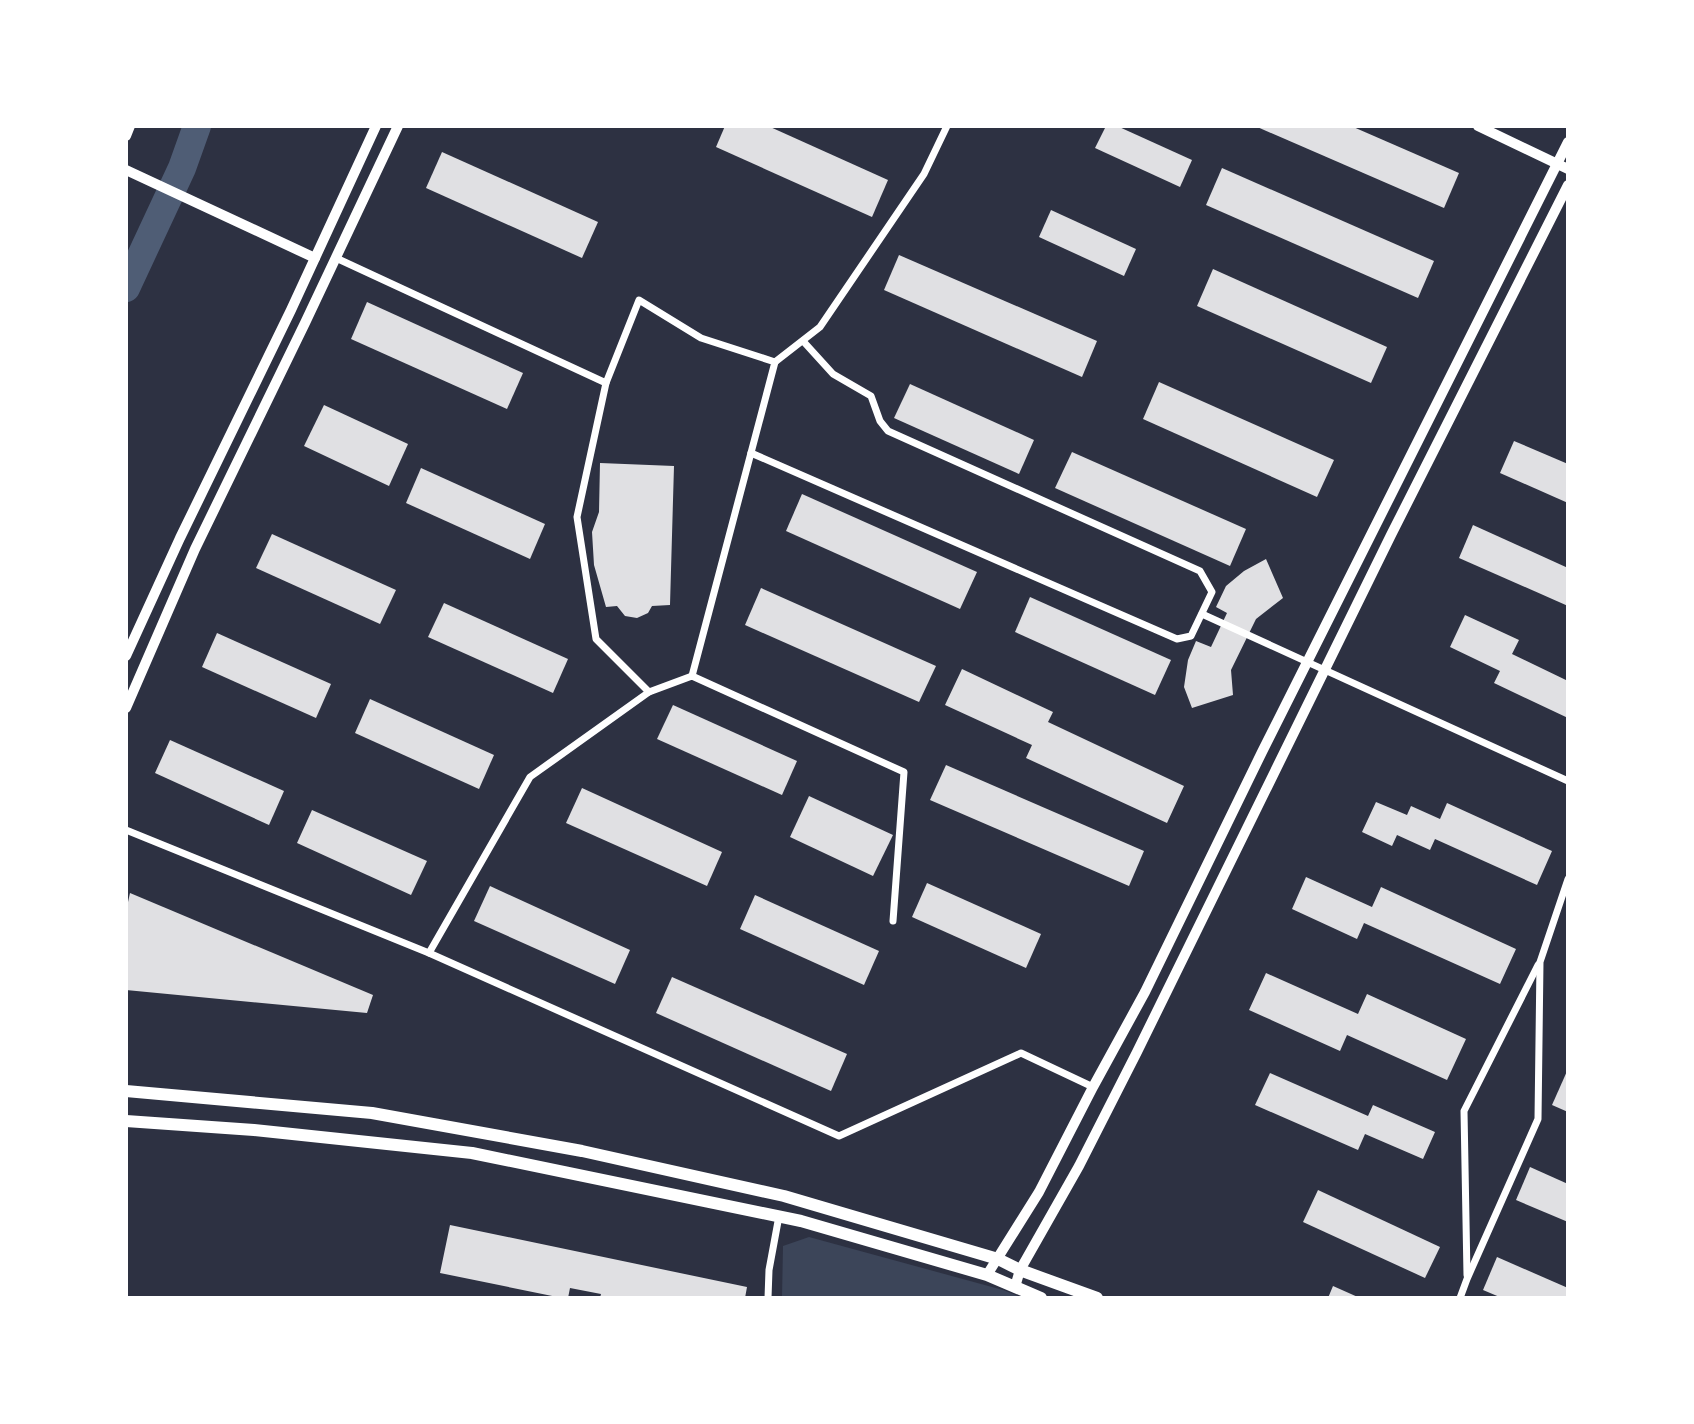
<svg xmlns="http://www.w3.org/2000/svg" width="1694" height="1424" font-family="'DM Sans',sans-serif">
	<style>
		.green { fill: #3c4559 }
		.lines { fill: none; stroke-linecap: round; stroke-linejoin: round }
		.river { stroke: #4f5d75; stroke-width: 28 }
		.building { fill: #e0e0e3 }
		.minor { stroke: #fff; stroke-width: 7 }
		.tertiary { stroke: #fff; stroke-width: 10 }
		.secondary { stroke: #fff; stroke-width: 10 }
		.primary { stroke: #fff; stroke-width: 12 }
	</style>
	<rect width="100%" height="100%" fill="#2d3142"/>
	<polygon class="green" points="809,1237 1003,1290 1023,1298 782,1298 783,1246"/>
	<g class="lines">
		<polyline class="river" points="126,288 182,168 197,126"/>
	</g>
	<g class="building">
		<polygon points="725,126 768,126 888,180 872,217 716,147"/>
		<polygon points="1106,126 1117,126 1192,160 1180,187 1095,148"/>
		<polygon points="1255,126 1351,126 1459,173 1444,208"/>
		<polygon points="442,152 598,222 582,258 426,188"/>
		<polygon points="1222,168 1434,261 1418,298 1206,205"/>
		<polygon points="1051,210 1136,249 1124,276 1039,237"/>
		<polygon points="899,255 1097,341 1082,377 884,290"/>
		<polygon points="1213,269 1387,347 1371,383 1197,306"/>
		<polygon points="367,302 523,373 507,409 351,339"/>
		<polygon points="1159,382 1334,460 1317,497 1143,419"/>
		<polygon points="910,384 1034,440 1019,474 894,418"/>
		<polygon points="324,405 408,444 389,486 304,446"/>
		<polygon points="1514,441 1568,464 1568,503 1500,473"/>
		<polygon points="1072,452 1246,529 1230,566 1055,488"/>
		<polygon points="600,463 674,466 670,605 652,606 648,613 637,618 625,616 617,606 606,607 594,565 592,532 599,512"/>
		<polygon points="421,468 545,524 530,559 406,503"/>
		<polygon points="802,494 977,572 960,609 786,531"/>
		<polygon points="1473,525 1568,568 1568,606 1459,558"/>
		<polygon points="272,534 396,590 380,624 256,568"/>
		<polygon points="1266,559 1283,598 1256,619 1231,670 1233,695 1192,708 1184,687 1188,660 1196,641 1211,647 1227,613 1216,607 1226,586 1244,571"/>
		<polygon points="761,588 936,666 919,702 745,625"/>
		<polygon points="1030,597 1171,660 1155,695 1015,632"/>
		<polygon points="444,603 568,659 553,693 428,637"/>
		<polygon points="1465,615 1519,640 1512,654 1568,681 1568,718 1494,683 1500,671 1450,647"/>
		<polygon points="217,633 331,684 316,718 202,667"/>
		<polygon points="962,669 1053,712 1048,722 1184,786 1167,823 1026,758 1032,745 945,705"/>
		<polygon points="370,699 494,755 479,789 355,733"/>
		<polygon points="673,705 797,761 782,795 657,739"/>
		<polygon points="170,740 284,791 269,825 155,773"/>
		<polygon points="946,765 1144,851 1129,886 930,800"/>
		<polygon points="582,788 722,852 707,886 566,823"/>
		<polygon points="809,796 893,835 873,876 790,837"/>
		<polygon points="1376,802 1407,815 1411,806 1440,819 1447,803 1552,851 1537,885 1435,839 1430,850 1397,835 1392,846 1362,832"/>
		<polygon points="312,810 427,861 411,895 297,843"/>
		<polygon points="1306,877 1372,907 1381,887 1516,949 1500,984 1364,923 1357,939 1292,909"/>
		<polygon points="927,883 1041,934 1026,968 912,917"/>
		<polygon points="490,886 630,950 615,984 474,921"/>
		<polygon points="130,893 373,995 367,1013 126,990 126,911"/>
		<polygon points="755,895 879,951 864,985 740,929"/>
		<polygon points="1266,973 1358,1014 1367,994 1466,1039 1447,1080 1347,1035 1340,1051 1249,1010"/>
		<polygon points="672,977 847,1054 831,1091 656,1013"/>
		<polygon points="1568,1069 1568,1112 1552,1105"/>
		<polygon points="1270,1073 1368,1116 1373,1105 1435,1132 1423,1159 1365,1134 1358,1150 1255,1105"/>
		<polygon points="1530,1167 1568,1184 1568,1222 1516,1200"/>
		<polygon points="1318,1190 1440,1247 1425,1278 1303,1222"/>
		<polygon points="450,1225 747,1287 745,1298 600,1298 601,1294 570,1288 568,1298 562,1298 440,1273"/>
		<polygon points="1497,1257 1568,1288 1568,1298 1502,1298 1483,1290"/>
		<polygon points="1333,1286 1360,1298 1328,1298"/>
	</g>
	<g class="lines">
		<g class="minor">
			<polyline points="336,258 606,383 577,517 596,639 649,692 530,777 429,953"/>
			<polyline points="775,362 820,327 924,174 947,126"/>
			<polyline points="606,383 639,300 701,338 775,362 692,676"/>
			<polyline points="751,453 1177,639 1191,636 1212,592 1200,571 888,431 880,421 871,396 833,374 803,341"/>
			<polyline points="1202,614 1568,781"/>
			<polyline points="649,692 692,676 904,772 893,921"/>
			<polyline points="126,830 429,953 839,1136 1021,1053 1093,1087"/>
			<polyline points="1467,1275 1464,1111 1538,965"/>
			<polyline points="768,1298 769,1270 779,1216"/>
			<polyline points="1460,1298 1467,1279 1538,1119 1540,962 1568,879"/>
		</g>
		<g class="tertiary">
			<polyline points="1478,126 1568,169"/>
			<polyline points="126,136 130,126"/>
			<polyline points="126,170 315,258"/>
		</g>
		<g class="secondary">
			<polyline points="126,656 180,538 291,310 376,126"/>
			<polyline points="126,708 195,549 305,323 398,126"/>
			<polyline points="987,1275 1039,1192 1093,1087 1145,992 1262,752 1568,142"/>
			<polyline points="1015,1287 1020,1270 1079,1166 1137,1052 1391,535 1568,185"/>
		</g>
		<g class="primary">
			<polyline points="126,1091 372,1113 582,1151 784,1196 998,1259 1020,1270 1097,1298"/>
			<polyline points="126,1121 254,1130 472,1153 801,1221 987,1275 1041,1298"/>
		</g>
	</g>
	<rect width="1694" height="1424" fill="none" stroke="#ffffff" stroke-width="256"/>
</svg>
